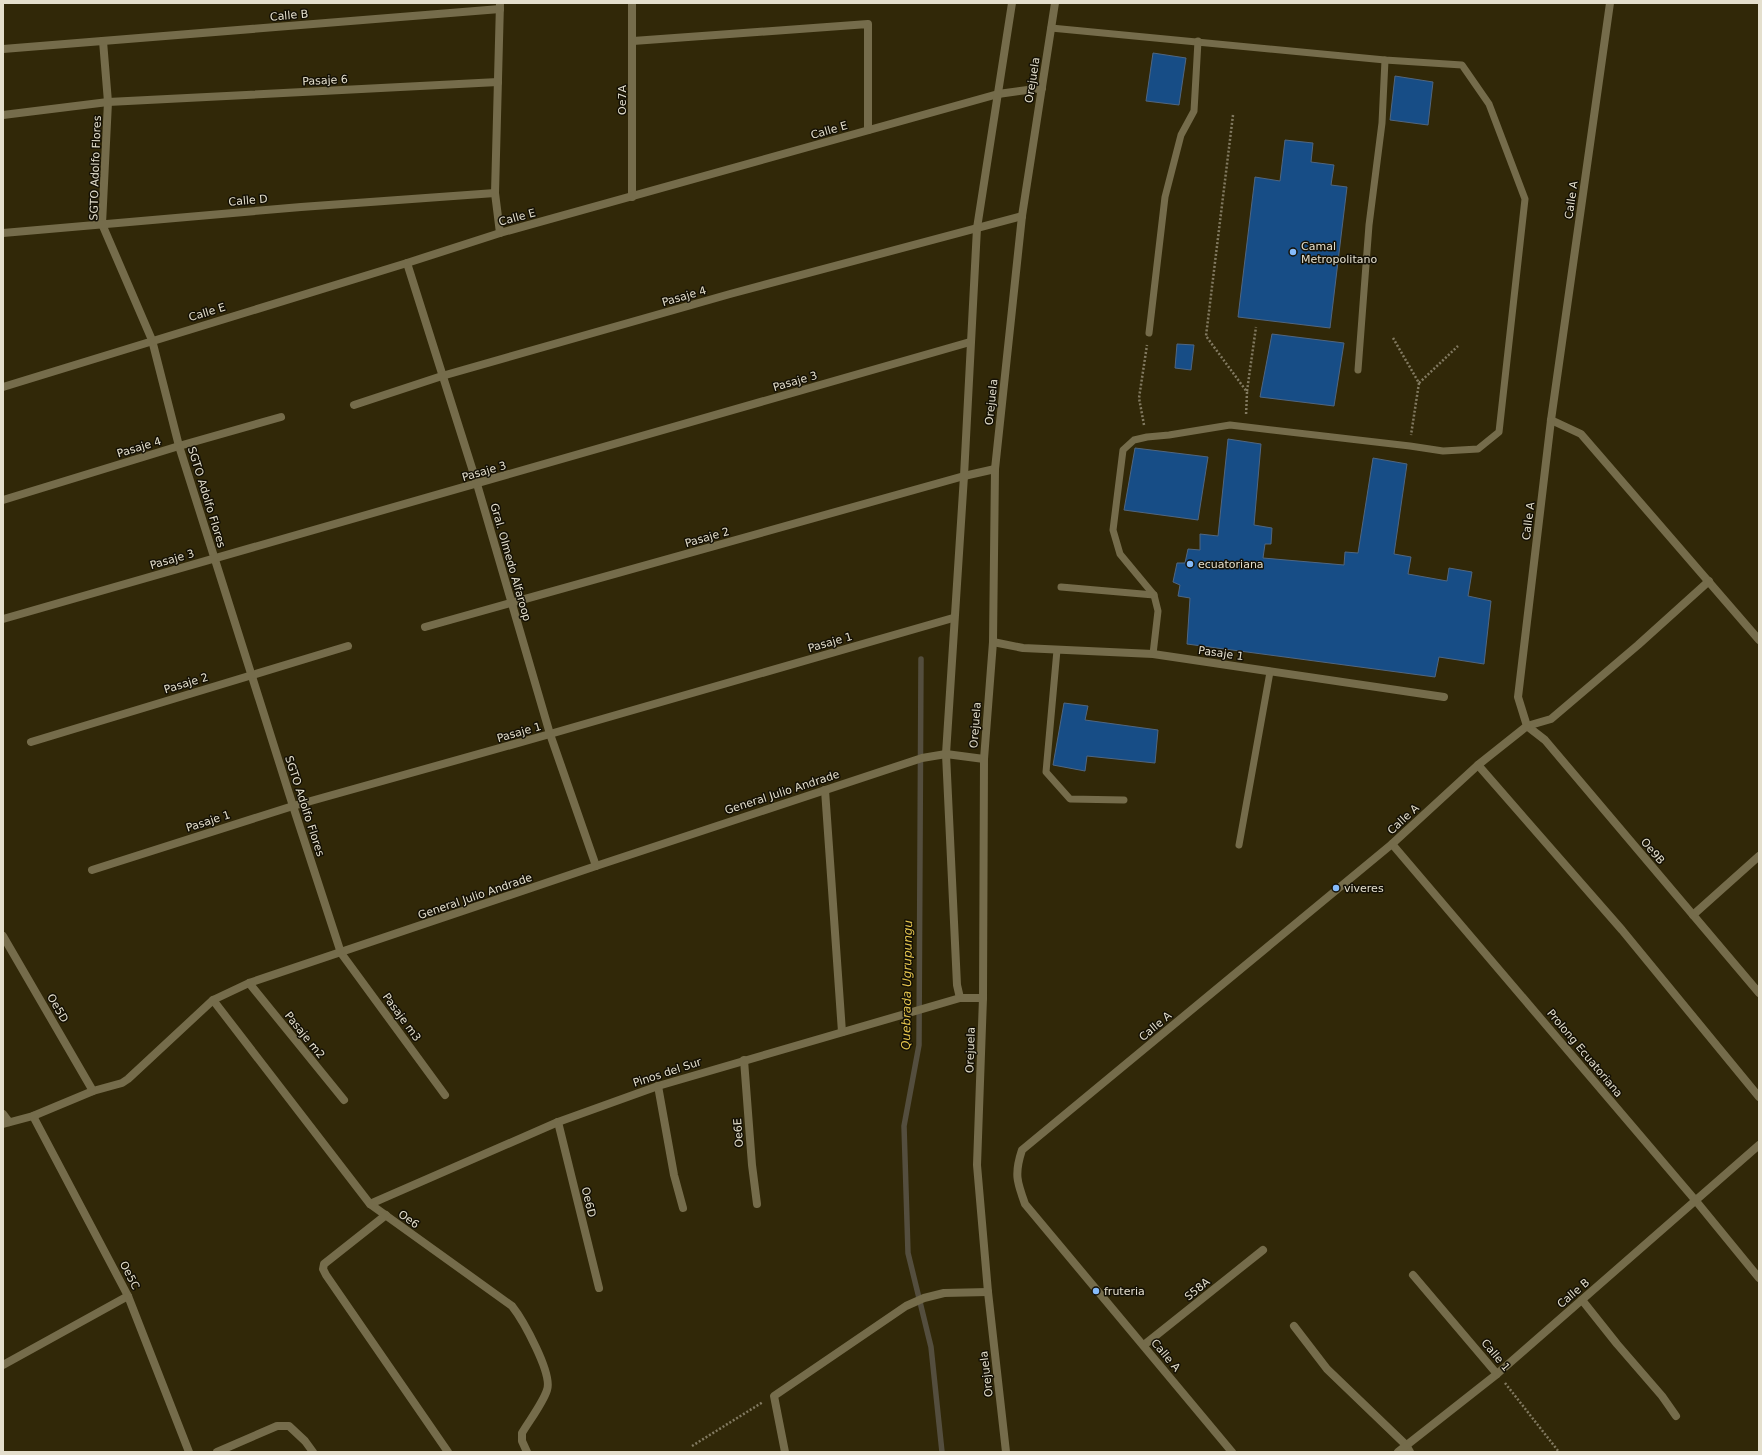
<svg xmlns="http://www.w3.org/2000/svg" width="1762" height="1455" font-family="'DejaVu Sans',sans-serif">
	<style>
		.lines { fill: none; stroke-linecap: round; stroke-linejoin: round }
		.stream { stroke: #544e3e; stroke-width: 5.5 }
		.building { fill: #174d86; stroke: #506680 }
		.path { stroke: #827a61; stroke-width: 2.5; stroke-dasharray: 2 2; stroke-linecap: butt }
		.service { stroke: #756c4b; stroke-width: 7 }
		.minor { stroke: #756c4b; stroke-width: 8 }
		.tertiary { stroke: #756c4b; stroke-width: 8 }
		.poi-dot { fill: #85bbfb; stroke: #151105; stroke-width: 1.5 }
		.labels { text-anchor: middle; stroke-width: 3; stroke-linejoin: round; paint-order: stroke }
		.street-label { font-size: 11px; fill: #e4dfcd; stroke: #151105 }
		.poi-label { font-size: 11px; fill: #e4dfcd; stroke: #151105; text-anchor: start }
		.water-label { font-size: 12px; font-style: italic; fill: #e5c54e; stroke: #151105 }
	</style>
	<rect width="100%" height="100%" fill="#312808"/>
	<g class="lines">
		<polyline class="stream" points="921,659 919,1045 904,1126 908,1253 931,1347 942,1452"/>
	</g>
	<g class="building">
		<polygon points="1153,53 1186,58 1179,105 1146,101"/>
		<polygon points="1395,76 1433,82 1428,125 1390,120"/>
		<polygon points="1285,140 1313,143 1311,162 1334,165 1331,185 1347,187 1330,328 1238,317 1255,177 1280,181"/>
		<polygon points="1272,334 1344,343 1334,406 1260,397"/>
		<polygon points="1177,344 1194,345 1191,370 1175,368"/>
		<polygon points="1228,439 1261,444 1254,525 1272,528 1271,544 1265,544 1263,558 1344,565 1345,552 1358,553 1373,458 1407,464 1394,554 1411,557 1408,574 1447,581 1449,568 1472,572 1468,596 1491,601 1484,664 1439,657 1435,677 1187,644 1190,598 1178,596 1180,585 1173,582 1177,563 1185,563 1188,549 1200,550 1200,534 1218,536"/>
		<polygon points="1135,448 1208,457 1198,520 1124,510"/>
		<polygon points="1064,703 1088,706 1085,720 1158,730 1155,763 1087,756 1085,771 1053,765"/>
	</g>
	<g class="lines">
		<g class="path">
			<polyline points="1233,115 1206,336 1247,392 1246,416"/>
			<polyline points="1393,338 1419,383 1411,435"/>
			<polyline points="1419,383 1458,346"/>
			<polyline points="1247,391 1256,327"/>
			<polyline points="1144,425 1139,398 1147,345"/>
			<polyline points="1505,1383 1559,1452"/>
			<polyline points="692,1446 763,1402"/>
		</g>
		<g class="service">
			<polyline points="1051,28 1385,60 1462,65 1489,104 1525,199 1499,432 1478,449 1443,451 1410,446 1230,425 1169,435 1147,437 1134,440 1123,450 1113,530 1120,554 1154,595 1158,611 1153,654"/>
			<polyline points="1149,333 1165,197 1181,135 1194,111 1198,41"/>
			<polyline points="1358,370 1369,225 1382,123 1385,60"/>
			<polyline points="1061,587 1154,595"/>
			<polyline points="1057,650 1046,772 1070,799 1124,800"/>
			<polyline points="1239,845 1270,672"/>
		</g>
		<g class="minor">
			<polyline points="103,41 108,102 102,224 152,340 179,446 293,806 341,953 445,1095"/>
			<polyline points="633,41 868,24 868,130"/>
			<polyline points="3,49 500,9"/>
			<polyline points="3,115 108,102 498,82"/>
			<polyline points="632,197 632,3"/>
			<polyline points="3,233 301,207 495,193"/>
			<polyline points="500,233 495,193 500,3"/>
			<polyline points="407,263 477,484 550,734 596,866"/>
			<polyline points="3,387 407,263 500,233 998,94 1042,88"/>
			<polyline points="354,405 442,376 730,294 1022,216"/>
			<polyline points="1551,420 1581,434 1759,640"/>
			<polyline points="3,500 179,446 281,417"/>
			<polyline points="3,619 970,342"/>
			<polyline points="425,627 964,476 995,469"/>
			<polyline points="993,642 1023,648 1153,654 1444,697"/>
			<polyline points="1527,726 1545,740 1759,993"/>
			<polyline points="1527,726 1551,719 1638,645 1709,581"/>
			<polyline points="31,742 348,646"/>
			<polyline points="1478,765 1622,930 1759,1097"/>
			<polyline points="825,790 842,1032"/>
			<polyline points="1392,844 1696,1201 1759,1278"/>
			<polyline points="92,870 293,806 550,734 953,618"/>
			<polyline points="1693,915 1759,856"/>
			<polyline points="3,936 93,1091"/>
			<polyline points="249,983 344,1100"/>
			<polyline points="960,998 957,985 946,754 964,476 977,228 1012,3"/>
			<path d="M 213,1000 L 370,1204 L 512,1306 C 523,1320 553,1374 547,1390 C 543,1403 529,1421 522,1433 L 522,1441 L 527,1452"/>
			<polyline points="744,1060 752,1165 757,1204"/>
			<polyline points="658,1086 674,1175 683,1208"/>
			<polyline points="3,1114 9,1122"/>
			<polyline points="33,1116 128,1296 189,1452"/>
			<polyline points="558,1122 599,1288"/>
			<polyline points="3,1124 33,1116 93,1091 122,1083 128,1079 213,1000 249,983 596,866 922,758 946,754 984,759"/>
			<polyline points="370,1204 558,1122 658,1086 960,998 983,998"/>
			<polyline points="386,1215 324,1264 323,1269 326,1275 448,1452"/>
			<polyline points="1413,1275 1497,1374"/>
			<polyline points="1582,1300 1617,1344 1662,1396 1676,1416"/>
			<polyline points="1294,1326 1327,1369 1406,1445 1410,1452"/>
			<polyline points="1144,1345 1263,1250"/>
			<polyline points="3,1365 128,1296"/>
			<polyline points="217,1452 277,1426 289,1426 305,1441 313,1452"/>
			<polyline points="785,1452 774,1396 906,1306 924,1298 944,1293 988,1292"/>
			<path d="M 1232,1452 L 1025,1204 C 1017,1182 1014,1174 1022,1150 L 1392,844 L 1478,765 L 1527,726 L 1518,697 L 1551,420 L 1610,3"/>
			<polyline points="1398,1452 1497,1374 1759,1145"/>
		</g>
		<polyline class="tertiary" points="1006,1452 988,1292 977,1165 983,998 984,759 993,642 995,469 1022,216 1055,3"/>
	</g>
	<g class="poi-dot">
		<circle cx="1293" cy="252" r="4"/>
		<circle cx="1190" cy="564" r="4"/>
		<circle cx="1336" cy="888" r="4"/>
		<circle cx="1096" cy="1291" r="4"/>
	</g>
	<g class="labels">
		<g class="street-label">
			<text transform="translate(289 15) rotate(-5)" y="4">Calle B</text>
			<text transform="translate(325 80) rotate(-3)" y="4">Pasaje 6</text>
			<text transform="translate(1032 80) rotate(-81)" y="4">Orejuela</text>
			<text transform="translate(622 100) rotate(-90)" y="4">Oe7A</text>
			<text transform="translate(829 130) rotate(-16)" y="4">Calle E</text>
			<text transform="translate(95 168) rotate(-88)" y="4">SGTO Adolfo Flores</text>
			<text transform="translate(248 200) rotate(-5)" y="4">Calle D</text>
			<text transform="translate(1571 200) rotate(-82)" y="4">Calle A</text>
			<text transform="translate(517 217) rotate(-15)" y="4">Calle E</text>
			<text transform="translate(684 296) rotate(-16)" y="4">Pasaje 4</text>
			<text transform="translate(207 312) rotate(-17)" y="4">Calle E</text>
			<text transform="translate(795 381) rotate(-16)" y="4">Pasaje 3</text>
			<text transform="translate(991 402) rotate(-84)" y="4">Orejuela</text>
			<text transform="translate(139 447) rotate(-17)" y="4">Pasaje 4</text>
			<text transform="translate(484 471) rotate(-16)" y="4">Pasaje 3</text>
			<text transform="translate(207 497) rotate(73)" y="4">SGTO Adolfo Flores</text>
			<text transform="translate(1528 521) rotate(-83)" y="4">Calle A</text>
			<text transform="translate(707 537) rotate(-16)" y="4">Pasaje 2</text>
			<text transform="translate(172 559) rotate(-16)" y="4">Pasaje 3</text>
			<text transform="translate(511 562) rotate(74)" y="4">Gral. Olmedo Alfaroop</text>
			<text transform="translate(830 642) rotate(-16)" y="4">Pasaje 1</text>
			<text transform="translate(1221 653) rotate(8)" y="4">Pasaje 1</text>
			<text transform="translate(186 683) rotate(-17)" y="4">Pasaje 2</text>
			<text transform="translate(975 725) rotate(-86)" y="4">Orejuela</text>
			<text transform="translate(519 732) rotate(-16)" y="4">Pasaje 1</text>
			<text transform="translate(782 792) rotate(-18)" y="4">General Julio Andrade</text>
			<text transform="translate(305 806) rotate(72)" y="4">SGTO Adolfo Flores</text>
			<text transform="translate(1403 819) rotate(-43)" y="4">Calle A</text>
			<text transform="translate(208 821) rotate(-18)" y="4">Pasaje 1</text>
			<text transform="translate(1653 851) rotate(50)" y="4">Oe9B</text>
			<text transform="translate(475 896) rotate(-19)" y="4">General Julio Andrade</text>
			<text transform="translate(58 1008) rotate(60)" y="4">Oe5D</text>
			<text transform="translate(402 1017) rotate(54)" y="4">Pasaje m3</text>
			<text transform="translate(1155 1026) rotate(-40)" y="4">Calle A</text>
			<text transform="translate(305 1035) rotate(51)" y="4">Pasaje m2</text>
			<text transform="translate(970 1050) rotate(-88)" y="4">Orejuela</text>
			<text transform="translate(1585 1053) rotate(50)" y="4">Prolong Ecuatoriana</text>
			<text transform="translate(667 1072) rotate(-18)" y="4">Pinos del Sur</text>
			<text transform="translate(738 1133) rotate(-94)" y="4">Oe6E</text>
			<text transform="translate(589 1202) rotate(76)" y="4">Oe6D</text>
			<text transform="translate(409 1219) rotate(36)" y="4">Oe6</text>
			<text transform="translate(130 1275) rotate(63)" y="4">Oe5C</text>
			<text transform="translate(1197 1289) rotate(-39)" y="4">S58A</text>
			<text transform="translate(1573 1293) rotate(-41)" y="4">Calle B</text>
			<text transform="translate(1166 1355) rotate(50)" y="4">Calle A</text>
			<text transform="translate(1496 1355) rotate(50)" y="4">Calle 1</text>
			<text transform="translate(986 1374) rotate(-97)" y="4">Orejuela</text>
		</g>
		<g class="poi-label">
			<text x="1301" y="250">Camal<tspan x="1301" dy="13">Metropolitano</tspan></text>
			<text x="1198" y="568">ecuatoriana</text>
			<text x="1344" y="892">viveres</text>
			<text x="1104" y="1295">fruteria</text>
		</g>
		<g class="water-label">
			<text transform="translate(907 985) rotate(-89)" y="4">Quebrada Ugrupungu</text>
		</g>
	</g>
	<rect width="1762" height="1455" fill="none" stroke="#e4dfcd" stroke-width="8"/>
</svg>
